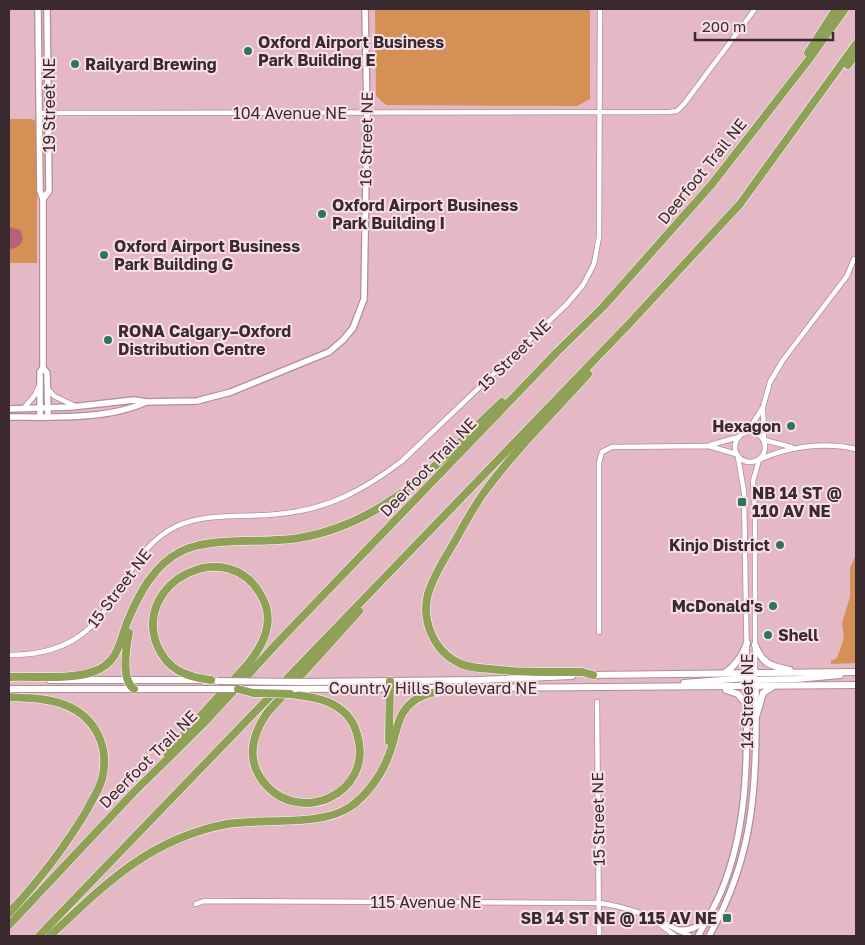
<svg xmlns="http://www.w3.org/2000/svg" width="865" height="945" font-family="'Golos Text',sans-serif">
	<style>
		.green { fill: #d59055 }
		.water { fill: #bc5f7e }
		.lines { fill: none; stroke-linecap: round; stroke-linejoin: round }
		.minor-casing { stroke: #b48b96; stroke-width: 6 }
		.tertiary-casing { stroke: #b48b96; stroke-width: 8 }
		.secondary-casing { stroke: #b48b96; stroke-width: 8 }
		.motorway-casing { stroke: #fff; stroke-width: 9 }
		.minor { stroke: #fff; stroke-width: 4.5 }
		.tertiary { stroke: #fff; stroke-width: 5.5 }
		.secondary { stroke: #fff; stroke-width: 6 }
		.motorway { stroke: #8fa157; stroke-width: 8 }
		.secondary-bridge-casing { stroke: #b48b96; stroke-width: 8; stroke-linecap: butt }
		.motorway-bridge-casing { stroke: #fff; stroke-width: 9; stroke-linecap: butt }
		.secondary-bridge { stroke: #fff; stroke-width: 6 }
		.motorway-bridge { stroke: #8fa157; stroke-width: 8 }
		.poi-dot { fill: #2f7367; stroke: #f7e0e6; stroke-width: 2 }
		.labels { text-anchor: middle; stroke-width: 4; stroke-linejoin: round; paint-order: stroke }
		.poi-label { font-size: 16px; font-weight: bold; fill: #3a292e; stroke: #f7e0e6; text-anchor: start }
		.street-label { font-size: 16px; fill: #3a292e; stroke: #f7e0e6 }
	</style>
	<rect width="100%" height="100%" fill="#e4b9c5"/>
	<g class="green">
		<polygon points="375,9 590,9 590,99 577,106 386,105 376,96"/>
		<polygon points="9,119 32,119 37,122 37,263 9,263"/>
		<polygon points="856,554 856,663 831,664 831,661 837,658 844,638 842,623 850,597 850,568"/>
	</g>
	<path class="water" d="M 9,227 L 20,230 C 26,241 21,248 9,249 Z"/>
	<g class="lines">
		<g class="minor-casing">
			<g id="minor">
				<polyline points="40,113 669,112 677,111 684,104 755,9"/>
				<polyline points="48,389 54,396 75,406"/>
				<polyline points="24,408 35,395 39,386"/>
				<polyline points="763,408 764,439"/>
				<circle cx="750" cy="447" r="15"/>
				<polyline points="744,433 753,423 763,407 770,382 783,360 847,276 854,259"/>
				<polyline points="764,440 791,447"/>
				<polyline points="710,445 739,437"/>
				<polyline points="738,457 744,492 747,673"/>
				<path d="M 761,459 C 790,446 825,442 856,449"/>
				<polyline points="599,632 599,463 602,452 612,447 709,446 736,454"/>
				<path d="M 9,655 C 54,655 86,641 111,602 C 130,574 144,541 177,526 C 209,512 245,518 278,514 C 327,510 364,490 402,461 L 567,304 L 583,285 L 594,264 L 599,237 L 600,9"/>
				<polyline points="755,673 755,509 753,481 759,460"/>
				<polyline points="597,702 599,936"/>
				<path d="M 196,904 L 204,901 L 599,903 C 631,907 661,921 690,936"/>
				<polyline points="657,922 675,936"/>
			</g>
		</g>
		<g class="tertiary-casing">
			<g id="tertiary">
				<polyline points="38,9 40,191 43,199 43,368 40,372 40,417"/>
				<polyline points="43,199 49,191 47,9"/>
				<polyline points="43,368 47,373 48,417"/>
				<polyline points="9,409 71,407 134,400 146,402 197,401 231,392 329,352 343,340 353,328 364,299 367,113 365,9"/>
				<path d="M 9,417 C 51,417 108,420 146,402"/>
				<path d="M 678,930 C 691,931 696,928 705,919"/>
				<polyline points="672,934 674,936"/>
				<path d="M 698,936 C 706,922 714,908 721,892 C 749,826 747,753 747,682"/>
				<path d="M 709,936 C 758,850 756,778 756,682"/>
			</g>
		</g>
		<g class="secondary-casing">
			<g id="secondary">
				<path d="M 755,645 C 763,665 771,666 790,670"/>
				<path d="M 725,673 C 736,665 743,655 747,643"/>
				<polyline points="590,675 856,672"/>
				<polyline points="50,680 200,680"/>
				<polyline points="303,682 478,680 572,676"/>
				<polyline points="684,683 747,678 755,674"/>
				<polyline points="747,687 752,681 756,680 796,679 840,675"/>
				<polyline points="489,688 856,685"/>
				<polyline points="9,689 209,689"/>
				<polyline points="296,689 444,688"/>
				<polyline points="726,690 738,694 747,705"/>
				<polyline points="756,717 763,693 772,687"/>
			</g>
		</g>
		<g class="motorway-casing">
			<g id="motorway">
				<polyline points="808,53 836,9"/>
				<polyline points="848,65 856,54"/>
				<path d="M 588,374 C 553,413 514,451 483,494 C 471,511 462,529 452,546 C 443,561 433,577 428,594 C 421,621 434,652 461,664 C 470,668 481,668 491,669 C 521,673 551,672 582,672 L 593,675"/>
				<path d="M 129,633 C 126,648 121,680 134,689"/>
				<path d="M 9,677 C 32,676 75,680 95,671 C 119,662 120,640 128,620 C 139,594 154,565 180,552 C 209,536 265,544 299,538 C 388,523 440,460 502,402"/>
				<path d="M 290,694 C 303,696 316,697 328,702 C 342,708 353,719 357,734 C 376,795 294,830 260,777 C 246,755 254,732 267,713 L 359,611"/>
				<path d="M 9,697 C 27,698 48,698 65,705 C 96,717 110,748 102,779 C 99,790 92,800 87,810 C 65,847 38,882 9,913"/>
				<polyline points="389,741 390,681"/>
				<path d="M 167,753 L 247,665 C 263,646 275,623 263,599 C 231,532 132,581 157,645 C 167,670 187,677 211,680"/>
				<polyline points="9,925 133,793 204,723 280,640 557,352 603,307 712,184 810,58 845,9"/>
				<polyline points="39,936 629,324 740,204 856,44"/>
				<path d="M 50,936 C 105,884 149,839 227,824 C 262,818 320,827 350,807 C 366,796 381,776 388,757 C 399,732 394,707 425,695 C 439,689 476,689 493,688"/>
			</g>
		</g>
		<use href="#minor" class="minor"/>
		<use href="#tertiary" class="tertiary"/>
		<use href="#secondary" class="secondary"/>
		<use href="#motorway" class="motorway"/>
		<g class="secondary-bridge-casing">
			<g id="secondary-bridge">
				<polyline points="218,681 303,682"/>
				<polyline points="209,689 296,689"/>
			</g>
		</g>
		<g class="motorway-bridge-casing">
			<polyline id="motorway-bridge" points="238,689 253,693 290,694"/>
		</g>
		<use href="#secondary-bridge" class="secondary-bridge"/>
		<use href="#motorway-bridge" class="motorway-bridge"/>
	</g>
	<g class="poi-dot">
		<circle cx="248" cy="51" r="5"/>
		<circle cx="75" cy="64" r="5"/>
		<circle cx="322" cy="214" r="5"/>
		<circle cx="104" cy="255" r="5"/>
		<circle cx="108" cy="340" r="5"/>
		<circle cx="791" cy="426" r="5"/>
		<rect x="737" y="497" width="10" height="10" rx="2.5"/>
		<circle cx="780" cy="545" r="5"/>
		<circle cx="773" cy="606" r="5"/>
		<circle cx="768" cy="635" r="5"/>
		<rect x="722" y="913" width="10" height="10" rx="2.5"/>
	</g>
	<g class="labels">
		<g class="poi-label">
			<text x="258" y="48">Oxford Airport Business<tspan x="258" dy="18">Park Building E</tspan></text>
			<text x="85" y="70">Railyard Brewing</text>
			<text x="332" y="211">Oxford Airport Business<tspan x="332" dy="18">Park Building I</tspan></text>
			<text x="114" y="252">Oxford Airport Business<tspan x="114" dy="18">Park Building G</tspan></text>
			<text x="118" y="337">RONA Calgary–Oxford<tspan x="118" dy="18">Distribution Centre</tspan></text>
			<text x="781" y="432" text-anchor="end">Hexagon</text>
			<text x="752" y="499">NB 14 ST @<tspan x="752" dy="18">110 AV NE</tspan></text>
			<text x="770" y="551" text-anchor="end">Kinjo District</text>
			<text x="763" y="612" text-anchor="end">McDonald's</text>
			<text x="778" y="641">Shell</text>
			<text x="717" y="924" text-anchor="end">SB 14 ST NE @ 115 AV NE</text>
		</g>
		<g class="street-label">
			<text transform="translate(49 105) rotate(-90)" y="6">19 Street NE</text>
			<text x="290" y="119">104 Avenue NE</text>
			<text transform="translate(366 139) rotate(-89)" y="6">16 Street NE</text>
			<text transform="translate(702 171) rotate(-51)" y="6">Deerfoot Trail NE</text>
			<text transform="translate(514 355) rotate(-44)" y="6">15 Street NE</text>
			<text transform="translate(428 467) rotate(-46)" y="6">Deerfoot Trail NE</text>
			<text transform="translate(119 588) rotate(-53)" y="6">15 Street NE</text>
			<text x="433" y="694">Country Hills Boulevard NE</text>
			<text transform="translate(747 701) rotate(-90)" y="6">14 Street NE</text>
			<text transform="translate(148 759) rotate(-45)" y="6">Deerfoot Trail NE</text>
			<text transform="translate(598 819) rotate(-91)" y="6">15 Street NE</text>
			<text x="426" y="908">115 Avenue NE</text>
		</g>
	</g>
	<rect width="865" height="945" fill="none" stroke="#3a292e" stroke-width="20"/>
	<path d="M695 32v8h138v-8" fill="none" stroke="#3a292e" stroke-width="2.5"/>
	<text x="702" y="32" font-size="15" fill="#3a292e" stroke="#f7e0e6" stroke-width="4" paint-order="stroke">200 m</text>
</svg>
